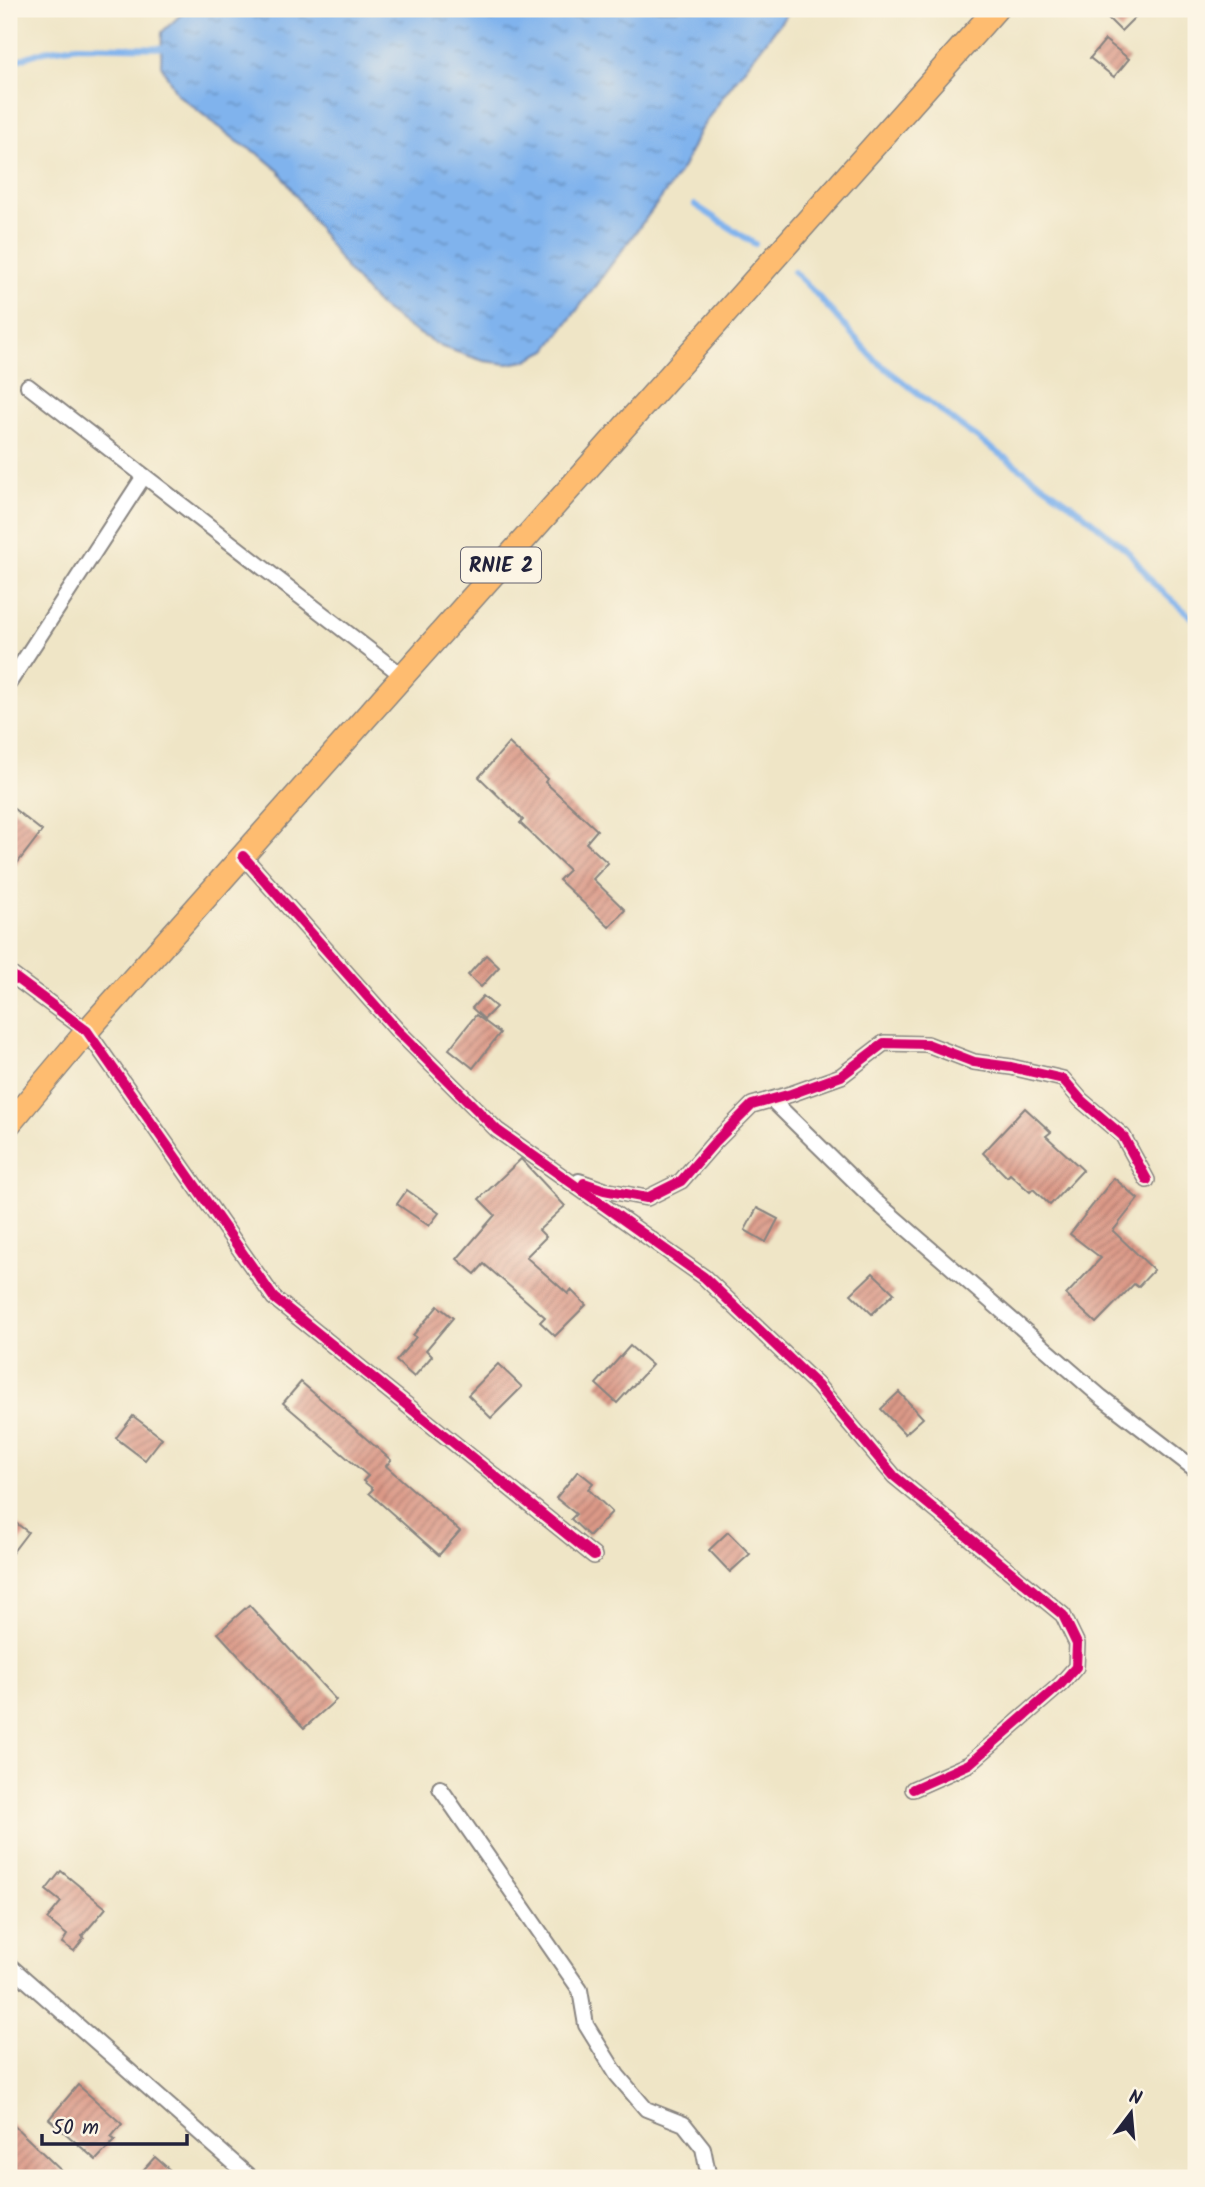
<svg xmlns="http://www.w3.org/2000/svg" width="1205" height="2187" font-family="Kalam,sans-serif">
	<style>
		.water { fill: url(#water-ripples); stroke: #516a94; stroke-width: 2 }
		.lines { fill: none; stroke-linecap: round; stroke-linejoin: round }
		.stream { stroke: #80b3ed; stroke-width: 6 }
		.building { fill: url(#building-hatch) }
		.street-casing { stroke: #888480; stroke-width: 18 }
		.primary-casing { stroke: #888480; stroke-width: 26 }
		.street { stroke: #fff; stroke-width: 14 }
		.primary { stroke: #febc70; stroke-width: 23 }
		.cycleway-casing { stroke: #fcf5e5; stroke-width: 15 }
		.cycleway { stroke: #d6006c; stroke-width: 10 }
		.labels { text-anchor: middle; stroke-width: 6; stroke-linejoin: round; paint-order: stroke }
		.shield { fill: #fcf5e5; stroke: #63616e; stroke-width: 2 }
		.shield-label { font-size: 21px; font-weight: bold; fill: #22223b }
	</style>
	<defs>
		<pattern id="water-ripples" width="26" height="14" patternUnits="userSpaceOnUse" patternTransform="scale(1.75)"><rect width="26" height="14" fill="#80b3ed"/><path d="M2 4q2-2 4 0t4 0M15 11q2-2 4 0t4 0" fill="none" stroke="#6891c1"/></pattern>
		<pattern id="building-hatch" width="6" height="6" patternUnits="userSpaceOnUse" patternTransform="scale(1.75)"><rect width="6" height="6" fill="#db9987"/><path d="M-1 1l2-2M0 6l6-6M5 7l2-2" fill="none" stroke="#b17c70"/></pattern>
	</defs>
	<rect width="100%" height="100%" fill="#fcf5e5"/>
	<filter id="ink" filterUnits="userSpaceOnUse"><feTurbulence type="fractalNoise" baseFrequency=".0143" numOctaves="2"/><feDisplacementMap in="SourceGraphic" scale="14" xChannelSelector="R" yChannelSelector="G"/><feConvolveMatrix kernelMatrix="1 2 1 2 8 2 1 2 1" color-interpolation-filters="sRGB"/></filter>
	<filter id="wash" filterUnits="userSpaceOnUse"><feTurbulence type="fractalNoise" baseFrequency=".00686" numOctaves="4" result="noise"/><feDisplacementMap in="SourceGraphic" scale="28" xChannelSelector="R" yChannelSelector="G"/><feGaussianBlur stdDeviation="1.57" result="paint"/><feColorMatrix in="noise" values="0 0 0 0 0 0 0 0 0 0 0 0 0 0 0 0 0 1.4 0 .05"/><feComposite in="paint" operator="in"/></filter>
	<g filter="url(#wash)">
		<rect width="100%" height="100%" fill="#efe5c6"/>
		<polygon class="water" points="187,9 791,9 724,95 699,132 683,167 671,185 547,350 525,361 508,364 484,361 442,347 408,327 377,304 347,270 279,171 260,155 238,142 177,94 161,65 162,32"/>
		<g class="lines">
			<g class="stream">
				<polyline points="9,63 44,51 77,46 169,48"/>
				<polyline points="695,205 755,244"/>
				<polyline points="794,272 816,294 875,360 959,425 1080,511 1128,551 1155,585 1196,621"/>
			</g>
		</g>
		<g id="blocks">
			<g class="building">
				<polygon points="1099,9 1143,9 1121,31"/>
				<polygon points="1105,40 1129,59 1114,77 1090,58"/>
				<polygon points="509,743 547,779 545,782 597,830 586,843 608,863 593,879 625,910 609,927 559,880 569,870 520,823 523,820 479,777"/>
				<polygon points="9,805 42,831 9,874"/>
				<polygon points="486,955 499,967 481,987 468,975"/>
				<polygon points="483,996 496,1007 484,1019 472,1008"/>
				<polygon points="476,1015 500,1033 473,1068 449,1049"/>
				<polygon points="1025,1108 1051,1132 1046,1136 1083,1170 1050,1205 1033,1189 1030,1192 1010,1174 1007,1177 983,1153"/>
				<polygon points="521,1159 565,1206 539,1230 546,1237 526,1257 568,1294 571,1290 586,1305 555,1336 540,1322 545,1317 484,1264 475,1274 457,1259 495,1215 479,1199"/>
				<polygon points="1114,1178 1138,1199 1113,1231 1154,1270 1138,1287 1134,1284 1096,1323 1066,1295 1101,1258 1070,1234"/>
				<polygon points="407,1190 439,1213 429,1226 397,1204"/>
				<polygon points="757,1208 778,1219 766,1242 745,1230"/>
				<polygon points="873,1273 894,1293 872,1314 851,1294"/>
				<polygon points="438,1306 453,1318 426,1350 432,1356 414,1377 396,1361 416,1337 413,1335"/>
				<polygon points="630,1346 652,1365 617,1403 596,1384"/>
				<polygon points="498,1364 522,1387 491,1418 468,1395"/>
				<polygon points="301,1382 391,1460 386,1466 460,1531 439,1555 369,1493 373,1489 363,1481 368,1476 283,1403"/>
				<polygon points="899,1392 923,1418 905,1434 881,1409"/>
				<polygon points="133,1416 162,1438 145,1460 116,1438"/>
				<polygon points="578,1471 593,1483 588,1489 612,1512 589,1536 571,1519 576,1514 556,1498"/>
				<polygon points="9,1518 28,1532 9,1557"/>
				<polygon points="728,1532 750,1554 730,1572 709,1550"/>
				<polygon points="249,1605 336,1700 304,1728 218,1633"/>
				<polygon points="61,1871 106,1908 82,1936 84,1938 74,1951 62,1943 67,1935 47,1919 61,1902 46,1890"/>
				<polygon points="78,2085 122,2124 111,2137 115,2140 96,2160 49,2119"/>
				<polygon points="9,2121 69,2178 9,2178"/>
				<polygon points="155,2157 179,2178 136,2178"/>
			</g>
		</g>
	</g>
	<g filter="url(#ink)">
		<use href="#blocks" fill-opacity="0" stroke="#888480" stroke-width="2"/>
		<g class="lines">
			<g class="street-casing">
				<g id="street">
					<polyline points="28,386 403,676"/>
					<polyline points="9,683 144,476"/>
					<polyline points="243,856 397,1030 497,1130 704,1277 817,1385 894,1476 1063,1615 1077,1644 1076,1667 1061,1684 969,1764 913,1789"/>
					<polyline points="9,973 87,1031 274,1298 594,1556"/>
					<polyline points="772,1100 874,1200 1101,1397 1196,1470"/>
					<polyline points="579,1181 604,1190 647,1198 681,1181 714,1143 752,1105 791,1094 841,1076 884,1043 927,1044 974,1062 1011,1067 1063,1079 1081,1100 1123,1136 1147,1180"/>
					<polyline points="440,1788 580,1990 586,2025 617,2075 646,2109 684,2124 703,2148 709,2178"/>
					<polyline points="9,1965 251,2178"/>
				</g>
			</g>
			<g class="primary-casing">
				<polyline id="primary" points="9,1124 87,1031 996,9"/>
			</g>
			<use href="#street" class="street"/>
			<use href="#primary" class="primary"/>
			<g class="cycleway-casing">
				<g id="cycleway">
					<polyline points="243,856 397,1030 497,1130 704,1277 817,1385 894,1476 1063,1615 1077,1644 1076,1667 1061,1684 969,1764 913,1789"/>
					<polyline points="9,973 87,1031 274,1298 594,1556"/>
					<polyline points="584,1183 604,1190 647,1198 681,1181 714,1143 752,1105 791,1094 841,1076 884,1043 927,1044 974,1062 1011,1067 1063,1079 1081,1100 1123,1136 1147,1180"/>
				</g>
			</g>
			<use href="#cycleway" class="cycleway"/>
		</g>
	</g>
	<g class="labels">
		<rect class="shield" x="461" y="547.5" width="80" height="35" rx="5"/>
		<g class="shield-label">
			<text x="501" y="572">RNIE 2</text>
		</g>
	</g>
	<rect width="1205" height="2187" fill="none" stroke="#fcf5e5" stroke-width="35"/>
	<g transform="translate(1131 2113) rotate(16)" stroke="#fcf5e5" stroke-width="5" paint-order="stroke">
	<path d="M0-5L12 26L0 18L-12 26Z" fill="#22223b"/>
	<text y="-10" font-size="19" font-weight="bold" text-anchor="middle" fill="#22223b">N</text>
	</g>
	<path d="M42 2134v10h145v-10" fill="none" stroke="#22223b" stroke-width="3.5"/>
	<text x="52" y="2134" font-size="21" fill="#22223b" stroke="#fcf5e5" stroke-width="5" paint-order="stroke">50 m</text>
</svg>
